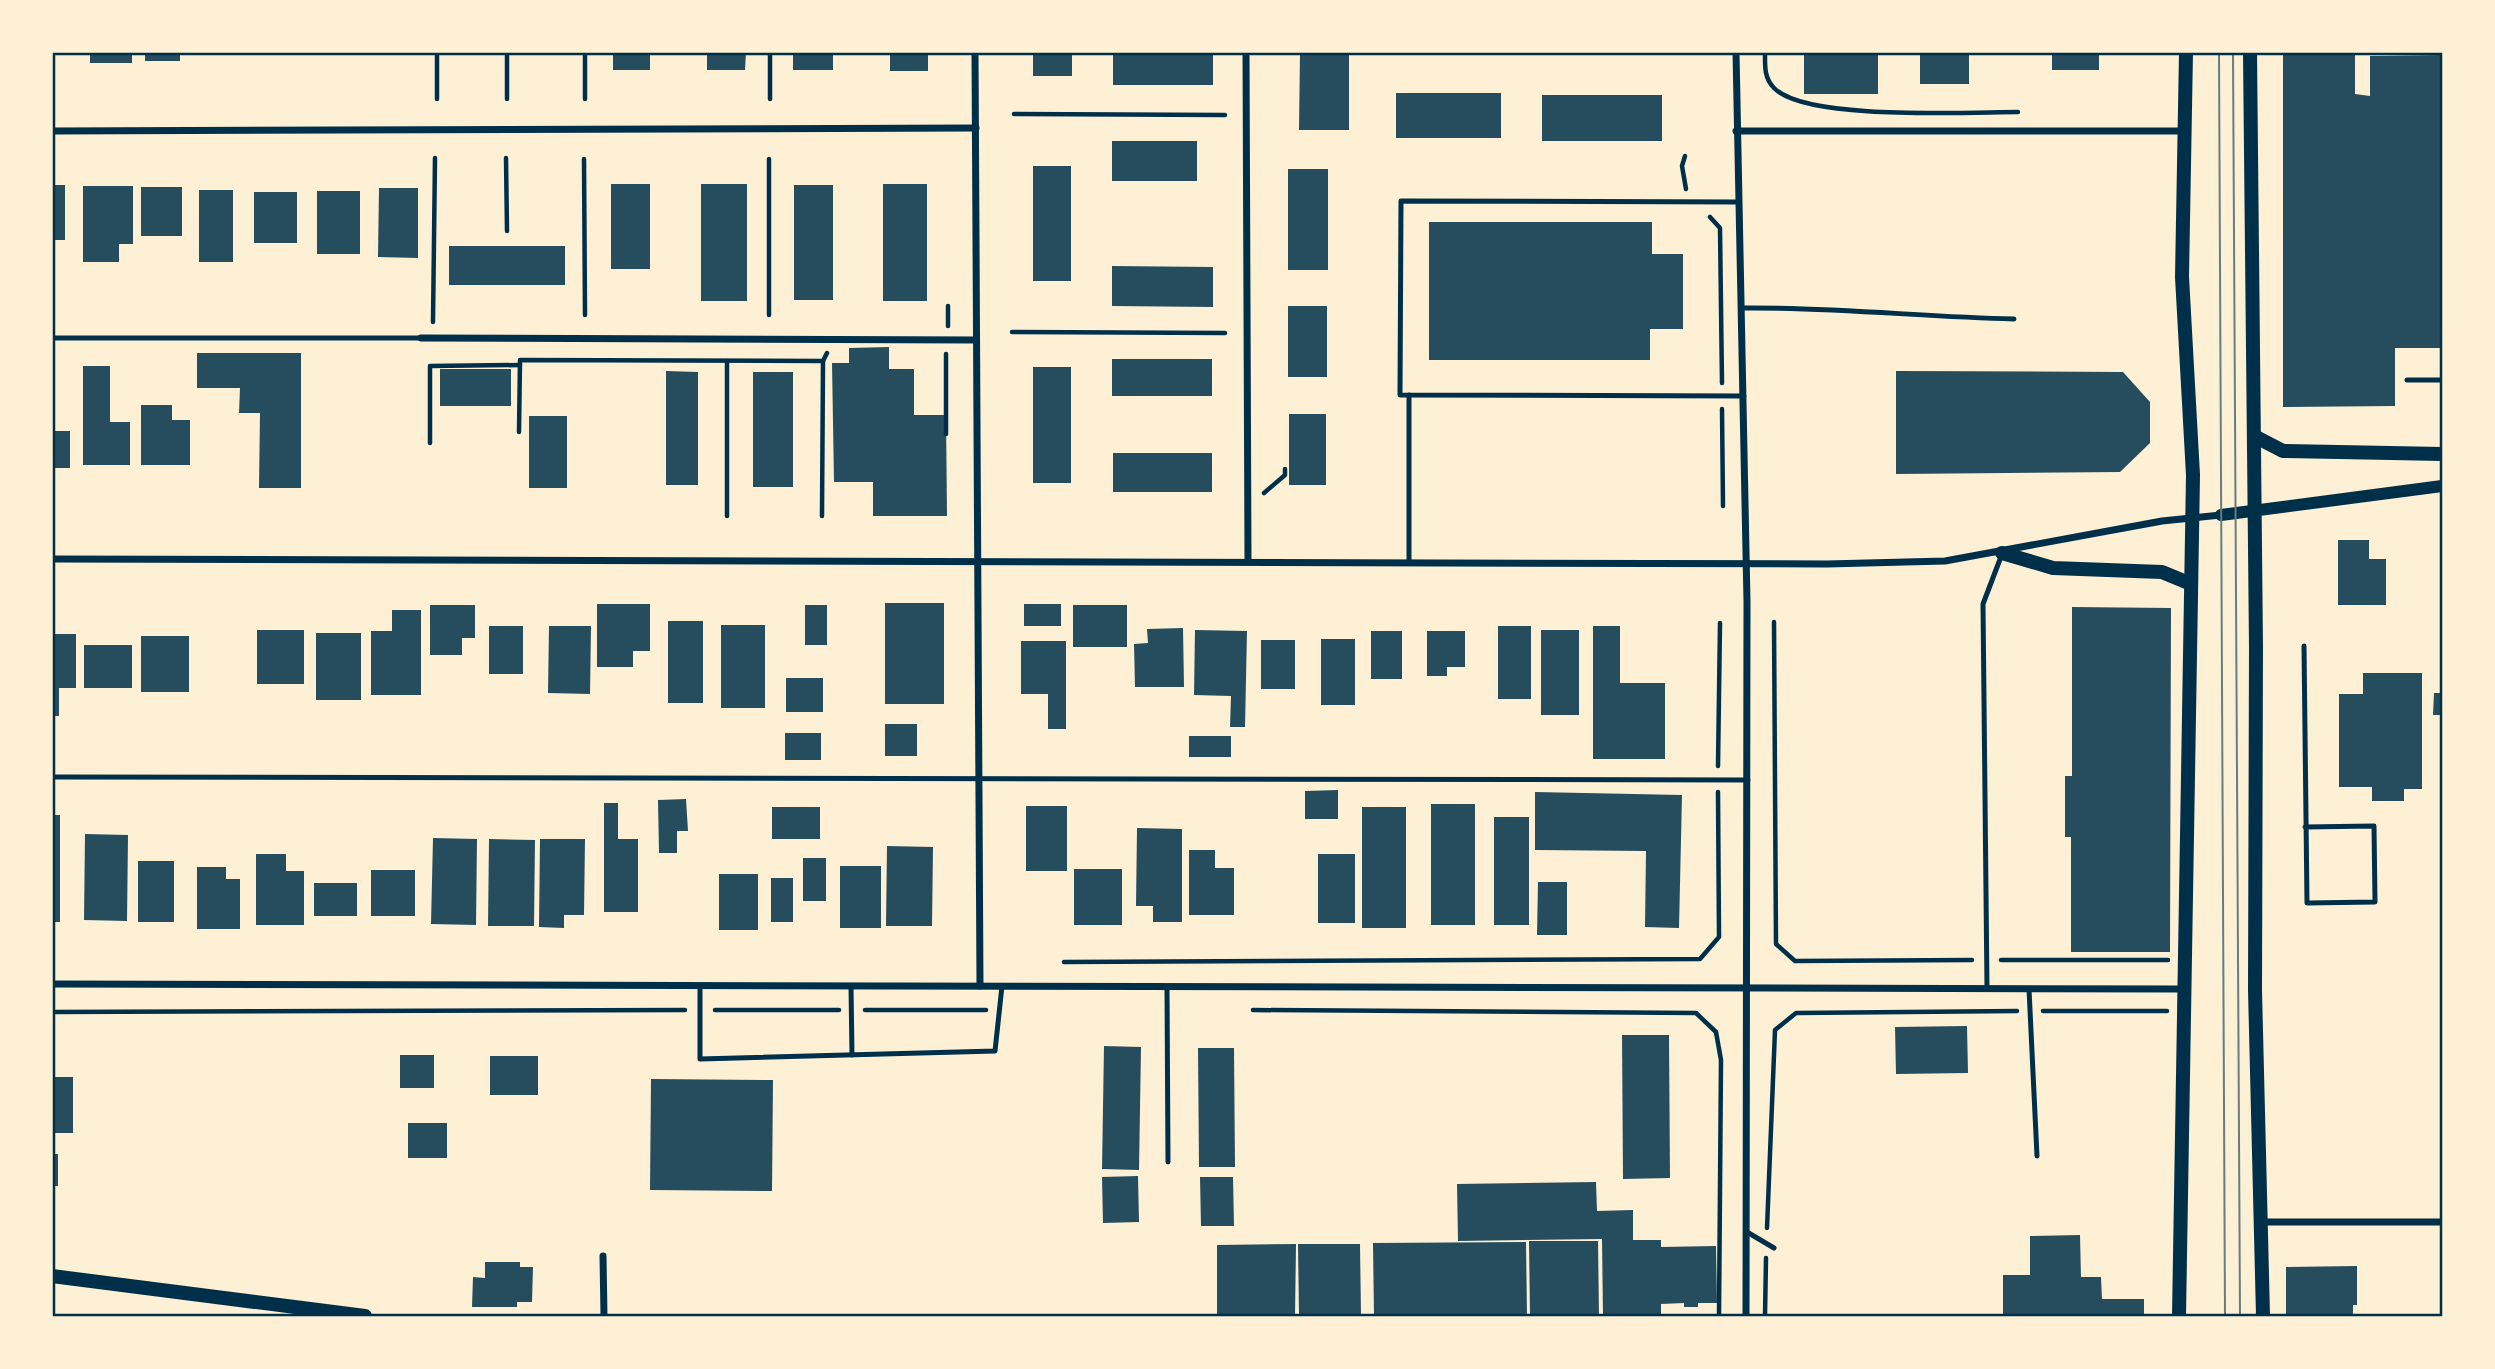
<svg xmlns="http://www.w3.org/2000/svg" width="2495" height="1369" font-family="Inter,sans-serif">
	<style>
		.building { fill: #264d5e }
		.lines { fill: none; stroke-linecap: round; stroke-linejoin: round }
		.path { stroke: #003049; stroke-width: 4.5 }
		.service { stroke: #003049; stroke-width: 5 }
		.minor { stroke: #003049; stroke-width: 7 }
		.tertiary { stroke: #003049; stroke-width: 12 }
		.secondary { stroke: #003049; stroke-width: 14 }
		.tram { stroke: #657d81; stroke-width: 2 }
		.neatline { fill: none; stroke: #003049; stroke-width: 2.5 }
	</style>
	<rect width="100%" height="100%" fill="#fdf0d5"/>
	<g class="building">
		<rect x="90" y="52" width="42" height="11"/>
		<rect x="145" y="52" width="35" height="9"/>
		<rect x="613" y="52" width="37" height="18"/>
		<polygon points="707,52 746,52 745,70 707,70"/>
		<rect x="793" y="52" width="40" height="18"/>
		<rect x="890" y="52" width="38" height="19"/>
		<rect x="1033" y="52" width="39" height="24"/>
		<rect x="1113" y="52" width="100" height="33"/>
		<polygon points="1300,52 1349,52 1349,130 1299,130"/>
		<rect x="1804" y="52" width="74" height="42"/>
		<rect x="1920" y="52" width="49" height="32"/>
		<rect x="2052" y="52" width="47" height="18"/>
		<polygon points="2283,52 2355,52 2355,94 2370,96 2370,56 2442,55 2442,348 2395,348 2395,406 2283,407"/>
		<rect x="1396" y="93" width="105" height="45"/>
		<rect x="1542" y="95" width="120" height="46"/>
		<rect x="1112" y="141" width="85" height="40"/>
		<rect x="1033" y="166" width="38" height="115"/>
		<rect x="1288" y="169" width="40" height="101"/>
		<rect x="611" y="184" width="39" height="85"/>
		<rect x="701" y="184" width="46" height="117"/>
		<rect x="883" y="184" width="44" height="117"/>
		<rect x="52" y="185" width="13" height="55"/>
		<rect x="794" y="185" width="39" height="115"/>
		<polygon points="83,186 133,186 133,244 119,244 119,262 83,262"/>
		<rect x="141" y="187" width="41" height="49"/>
		<polygon points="379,188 418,188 418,258 378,257"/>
		<rect x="199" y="190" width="34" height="72"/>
		<rect x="317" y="191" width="43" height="63"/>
		<rect x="254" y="192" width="43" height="51"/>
		<polygon points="1429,222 1652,222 1652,254 1683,254 1683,329 1650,329 1650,360 1429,360"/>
		<rect x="449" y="246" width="116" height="39"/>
		<polygon points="1112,266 1213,267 1213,307 1112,306"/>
		<rect x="1288" y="306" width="39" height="71"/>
		<polygon points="889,347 889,369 914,369 914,415 946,415 947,516 873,516 873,482 834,482 832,363 849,363 849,348"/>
		<polygon points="197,353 301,353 301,488 259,488 260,413 239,413 240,388 197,388"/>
		<rect x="1112" y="359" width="100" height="37"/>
		<polygon points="83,366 110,366 110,422 130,422 130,465 83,465"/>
		<rect x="1033" y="367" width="38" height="116"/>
		<rect x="440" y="369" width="71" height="37"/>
		<polygon points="666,371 698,372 698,485 666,485"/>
		<polygon points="1896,371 2123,372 2150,402 2150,443 2120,472 1896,474"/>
		<rect x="753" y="372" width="40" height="115"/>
		<polygon points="141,405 172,405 172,420 190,420 190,465 141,465"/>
		<rect x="1289" y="414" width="37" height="71"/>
		<rect x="529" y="416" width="38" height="72"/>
		<rect x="52" y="431" width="18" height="37"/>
		<rect x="1113" y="453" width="99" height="39"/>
		<polygon points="2338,540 2369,540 2369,559 2386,559 2386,605 2338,605"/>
		<rect x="885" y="603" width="59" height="101"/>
		<polygon points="597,604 650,604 650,651 633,651 633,667 597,667"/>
		<rect x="1024" y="604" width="37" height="22"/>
		<polygon points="430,605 475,605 475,638 462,638 462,655 430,655"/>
		<rect x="805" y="605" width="22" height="40"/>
		<rect x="1073" y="605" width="54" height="42"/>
		<polygon points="2072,607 2171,608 2170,952 2071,952 2071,837 2065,837 2065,776 2072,776"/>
		<polygon points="392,610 421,610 421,695 371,695 371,631 392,631"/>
		<rect x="668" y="621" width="35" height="82"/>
		<rect x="721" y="625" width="44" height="83"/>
		<rect x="489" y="626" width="34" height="48"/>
		<polygon points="549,626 591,626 590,694 548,693"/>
		<rect x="1498" y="626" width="33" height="73"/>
		<polygon points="1593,626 1620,626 1620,683 1665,683 1665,759 1593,759"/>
		<polygon points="1183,628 1184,687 1135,687 1134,644 1148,643 1147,629"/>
		<rect x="257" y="630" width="47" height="54"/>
		<polygon points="1195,630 1247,631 1245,727 1230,727 1231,696 1194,695"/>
		<rect x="1541" y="630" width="38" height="85"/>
		<rect x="1371" y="631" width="31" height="48"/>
		<polygon points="1427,631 1465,631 1465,667 1447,667 1447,676 1427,676"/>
		<rect x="316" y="633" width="45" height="67"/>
		<polygon points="52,634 76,634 76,688 59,688 59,716 52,716"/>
		<rect x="141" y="636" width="48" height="56"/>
		<rect x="1321" y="639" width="34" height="66"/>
		<rect x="1261" y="640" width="34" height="49"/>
		<polygon points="1021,641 1066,641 1066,729 1048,729 1048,694 1021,694"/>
		<rect x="84" y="645" width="48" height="43"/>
		<polygon points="2363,673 2422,673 2422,789 2404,789 2404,801 2372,801 2372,787 2339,787 2339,694 2363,694"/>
		<rect x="786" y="678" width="37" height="34"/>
		<polygon points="2434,693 2442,693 2442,715 2433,715"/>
		<rect x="885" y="724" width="32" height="32"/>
		<rect x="785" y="733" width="36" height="27"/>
		<rect x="1189" y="736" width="42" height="21"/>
		<polygon points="1338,790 1338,819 1305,819 1305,791"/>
		<polygon points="1535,792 1682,795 1679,928 1645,927 1646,851 1535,850"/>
		<polygon points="686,799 688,831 677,831 677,853 659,853 658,800"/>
		<polygon points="604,803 618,803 618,839 638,839 638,912 604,912"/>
		<rect x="1431" y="804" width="44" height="121"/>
		<rect x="1026" y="806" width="41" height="65"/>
		<rect x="772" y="807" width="48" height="32"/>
		<rect x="1362" y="807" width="44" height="121"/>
		<rect x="52" y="815" width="8" height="107"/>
		<rect x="1494" y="817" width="35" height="108"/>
		<polygon points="1137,828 1182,829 1182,922 1153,922 1153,906 1136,906"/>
		<polygon points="85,834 128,835 127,921 84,920"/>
		<polygon points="433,838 477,839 476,925 431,924"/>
		<polygon points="489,839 535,840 534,926 488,926"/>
		<polygon points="540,839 585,839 584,915 564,915 564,928 539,927"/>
		<polygon points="887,846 933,847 932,926 886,926"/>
		<polygon points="1189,850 1215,850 1215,868 1234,868 1234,915 1189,915"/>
		<polygon points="256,854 286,854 286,871 304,871 304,925 256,925"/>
		<rect x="1318" y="854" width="37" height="69"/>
		<rect x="803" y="858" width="23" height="43"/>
		<rect x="138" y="861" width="36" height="61"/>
		<rect x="840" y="866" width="41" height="62"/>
		<polygon points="197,867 226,867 226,879 240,879 240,929 197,929"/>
		<rect x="1074" y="869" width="48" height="56"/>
		<rect x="371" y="870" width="44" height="46"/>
		<rect x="719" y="874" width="39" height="56"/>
		<rect x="771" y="878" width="22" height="44"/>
		<polygon points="1538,882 1567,882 1567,935 1537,935"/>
		<rect x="314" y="883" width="43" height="33"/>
		<polygon points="1967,1026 1968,1073 1896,1074 1895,1027"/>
		<polygon points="1622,1035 1669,1035 1670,1178 1623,1179"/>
		<polygon points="1104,1046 1141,1047 1139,1170 1102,1169"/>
		<polygon points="1198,1048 1234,1048 1235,1167 1199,1167"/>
		<rect x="400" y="1055" width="34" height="33"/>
		<rect x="490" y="1056" width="48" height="39"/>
		<rect x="52" y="1077" width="21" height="56"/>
		<polygon points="651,1079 773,1080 772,1191 650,1190"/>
		<rect x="408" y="1123" width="39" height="35"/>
		<rect x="52" y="1154" width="6" height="32"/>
		<polygon points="1138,1176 1139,1222 1103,1223 1102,1177"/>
		<polygon points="1200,1177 1233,1177 1234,1226 1201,1226"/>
		<polygon points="1596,1182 1597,1211 1633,1210 1633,1240 1661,1240 1661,1247 1716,1246 1717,1303 1698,1303 1698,1307 1684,1307 1684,1303 1661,1304 1661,1316 1603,1316 1602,1239 1458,1241 1457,1184"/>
		<polygon points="2080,1235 2081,1277 2101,1277 2102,1299 2144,1299 2144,1316 2003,1316 2003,1275 2030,1275 2030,1236"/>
		<polygon points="1529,1241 1598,1241 1599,1316 1530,1316"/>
		<polygon points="1526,1242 1527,1316 1374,1316 1373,1243"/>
		<polygon points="1296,1244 1295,1316 1217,1316 1217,1245"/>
		<polygon points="1298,1244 1360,1244 1361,1316 1299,1316"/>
		<polygon points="485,1262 520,1262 520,1267 533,1267 532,1302 517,1302 517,1307 472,1307 473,1277 485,1278"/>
		<polygon points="2357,1266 2357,1305 2353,1305 2353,1316 2286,1316 2286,1267"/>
	</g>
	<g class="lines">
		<g class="path">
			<polyline points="507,52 507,99"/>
			<polyline points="585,52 585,99"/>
			<polyline points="770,52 770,99"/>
			<path d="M 1765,52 C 1765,66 1764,78 1774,88 C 1806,121 1969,112 2018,112"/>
			<polyline points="437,99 437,52"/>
			<polyline points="1014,114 1225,115"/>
			<polyline points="1685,156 1682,166 1686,189"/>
			<polyline points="506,158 507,231"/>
			<polyline points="584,159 585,315"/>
			<polyline points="769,159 769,315"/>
			<polyline points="1710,217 1720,228 1722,383"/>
			<polyline points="433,322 435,158"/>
			<polyline points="948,326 948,306"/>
			<polyline points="1012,332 1225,333"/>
			<polyline points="727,361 727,516"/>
			<polyline points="1722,409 1723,506"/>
			<polyline points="519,432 520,360 823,361 827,353"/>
			<polyline points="946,434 946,354"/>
			<polyline points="430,443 430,366 520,365"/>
			<polyline points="1264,493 1285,475 1285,469"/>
			<polyline points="822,516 823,361"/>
			<polyline points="1774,622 1776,944 1795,961 1972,960"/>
			<polyline points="1718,766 1720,623"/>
			<polyline points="2001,960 2168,960"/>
			<polyline points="1064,962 1700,959 1719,937 1718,792"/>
			<polyline points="715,1010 839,1010"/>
			<polyline points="865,1010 986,1010"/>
			<polyline points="1253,1010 1696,1013 1716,1032 1721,1060 1719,1316"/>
			<polyline points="2043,1011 2167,1011"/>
			<polyline points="52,1012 685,1010"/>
			<polyline points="1767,1228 1775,1030 1796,1013 2017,1011"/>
			<polyline points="1765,1316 1766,1258"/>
		</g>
		<g class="service">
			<polyline points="1739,202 1401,201 1400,395 1744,396"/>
			<path d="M 1742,308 C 1833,307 1923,317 2014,319"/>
			<polyline points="52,338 421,338"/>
			<polyline points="2407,380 2442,380"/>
			<polyline points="1409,395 1409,561"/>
			<polyline points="2304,646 2307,903 2375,902 2374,826 2305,827"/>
			<polyline points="52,777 1748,780"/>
			<polyline points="700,986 700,1059 995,1051 1002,986"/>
			<polyline points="851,986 852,1055"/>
			<polyline points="1167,987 1168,1162"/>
			<polyline points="1987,988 1983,604 2002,554"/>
			<polyline points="2029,989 2037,1156"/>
			<polyline points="1747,1232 1774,1248"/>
		</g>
		<g class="minor">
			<polyline points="975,52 980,986"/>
			<polyline points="1246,52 1248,561"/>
			<polyline points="1736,52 1747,602 1746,1316"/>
			<polyline points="52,131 976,128"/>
			<polyline points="1736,131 2184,131"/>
			<polyline points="421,338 975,340"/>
			<polyline points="52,559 1827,564 1945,561 2162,521 2221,515"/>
			<polyline points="52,984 2184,989"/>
			<polyline points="2261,1222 2442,1222"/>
			<polyline points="603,1256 604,1316"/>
		</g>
		<polyline class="tertiary" points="2221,515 2442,486"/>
		<g class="secondary">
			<polyline points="2250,52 2256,647 2255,990 2263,1316"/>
			<polyline points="2254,436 2283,451 2442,454"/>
			<polyline points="2002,553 2053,568 2162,572 2191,584"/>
			<polyline points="52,1276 365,1316"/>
			<polyline points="2179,1316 2193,475 2182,277 2186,52"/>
		</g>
		<g class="tram">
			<polyline points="2219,52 2225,1316"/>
			<polyline points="2233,52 2240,1316"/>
		</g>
	</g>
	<rect width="2495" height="1369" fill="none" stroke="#fdf0d5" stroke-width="108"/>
	<rect x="54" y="54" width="2387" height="1261" class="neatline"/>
</svg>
